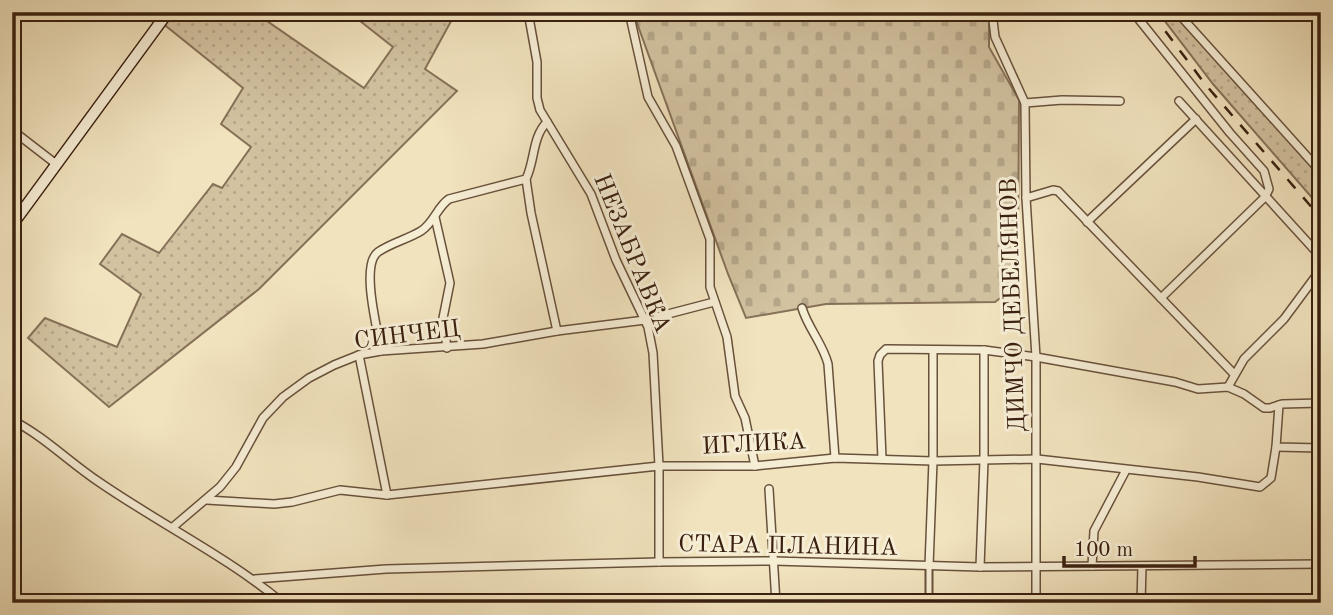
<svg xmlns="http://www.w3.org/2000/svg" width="1333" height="615" font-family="'Old Standard TT',serif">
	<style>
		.grass { fill: url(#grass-dots); stroke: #867158; stroke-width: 2 }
		.cemetery { fill: url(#cemetery-stones); stroke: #867158; stroke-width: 2 }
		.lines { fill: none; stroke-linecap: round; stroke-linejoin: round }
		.pedestrian-casing { stroke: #68513b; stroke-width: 9 }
		.minor-casing { stroke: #68513b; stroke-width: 10 }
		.secondary-casing { stroke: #3a200f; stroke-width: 13 }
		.pedestrian { stroke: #f6edd5; stroke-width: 5 }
		.minor { stroke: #f6edd5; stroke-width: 7 }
		.secondary { stroke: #f6edd5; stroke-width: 10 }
		.rail { stroke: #3a200f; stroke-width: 2.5; stroke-dasharray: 12 12; stroke-linecap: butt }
		.labels { text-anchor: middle; stroke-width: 6; stroke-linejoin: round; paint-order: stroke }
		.street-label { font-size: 24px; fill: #3a200f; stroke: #f6edd5 }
	</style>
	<defs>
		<pattern id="grass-dots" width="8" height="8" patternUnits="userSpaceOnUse" patternTransform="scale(1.75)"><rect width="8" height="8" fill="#d2c2a0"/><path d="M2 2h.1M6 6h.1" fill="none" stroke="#b5a689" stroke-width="1.8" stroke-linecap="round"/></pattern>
		<pattern id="cemetery-stones" width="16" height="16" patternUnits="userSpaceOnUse" patternTransform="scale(1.75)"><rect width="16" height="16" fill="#d2c2a0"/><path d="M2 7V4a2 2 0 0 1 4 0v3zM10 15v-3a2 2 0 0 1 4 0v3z" fill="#b5a689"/></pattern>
	</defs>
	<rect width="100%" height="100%" fill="#f1e3be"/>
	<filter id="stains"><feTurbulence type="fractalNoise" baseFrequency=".00286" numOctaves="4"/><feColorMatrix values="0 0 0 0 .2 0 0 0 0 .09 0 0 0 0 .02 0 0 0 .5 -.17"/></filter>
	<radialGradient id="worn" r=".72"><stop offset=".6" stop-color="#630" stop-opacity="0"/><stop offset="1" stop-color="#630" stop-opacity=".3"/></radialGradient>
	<g class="grass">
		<polygon points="168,12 254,12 364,88 393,47 355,17 358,12 456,12 425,69 457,91 259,289 109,407 28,338 45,318 117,347 141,294 100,264 122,234 159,253 213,184 222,188 251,147 221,124 243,88 161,22"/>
		<polygon points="1158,12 1181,12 1321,172 1321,208 1213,84"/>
	</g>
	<polygon class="cemetery" points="633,12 989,12 989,47 1019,100 1018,256 1003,296 995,302 826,304 746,318 728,274"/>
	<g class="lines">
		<g class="pedestrian-casing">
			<polyline id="pedestrian" points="929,603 929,566"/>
		</g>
		<g class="minor-casing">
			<g id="minor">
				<polyline points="528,12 537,62 537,98 540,110 591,194 616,260 648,327 653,353 659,466 659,562"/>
				<polyline points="629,12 648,97 676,146 710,239 710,287 727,337 735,396 745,418 755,466"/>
				<polyline points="992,12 995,37 1025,103 1026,198 1036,357 1036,603"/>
				<polyline points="1133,12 1230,133 1264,171 1269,189 1265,197 1161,298"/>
				<polyline points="1177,12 1321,172"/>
				<polyline points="1179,101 1321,257"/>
				<polyline points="1025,103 1062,100 1120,101"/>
				<polyline points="12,130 56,164"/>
				<polyline points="526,179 531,213 557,331"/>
				<polyline points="1026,198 1053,190 1058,191 1234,374"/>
				<polyline points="435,217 450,283 443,318 447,348"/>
				<polyline points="1087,222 1196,119"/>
				<path d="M 802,308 C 808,328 823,344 828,364 L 835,458"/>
				<path d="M 381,351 C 378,331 360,265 378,252 C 391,243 408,239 421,231 C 434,223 437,207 449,199 L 526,179 C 535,161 532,137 547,122"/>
				<polyline points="359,355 387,495"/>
				<polyline points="1228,387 1244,359 1284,319 1321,269"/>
				<polyline points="1279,405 1276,447 1321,448"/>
				<path d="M 12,420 C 45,437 69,462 99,482 C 160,524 226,556 283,603"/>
				<polyline points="882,459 878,361 880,355 886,349 984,350 1036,357 1175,382 1198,389 1228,387 1244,394 1264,408 1270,408 1282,404 1321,403"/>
				<polyline points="769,489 776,603"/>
				<polyline points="207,500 274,504 292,502 340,490 387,495 659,466 755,466 835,458 933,461 1037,459 1198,477 1260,487 1271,478 1276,447"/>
				<polyline points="173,527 220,487 236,467 263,418 283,397 309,378 334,365 359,355 381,351 483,344 557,331 645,320 714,302"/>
				<polyline points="929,566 933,461 933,350"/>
				<polyline points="1092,566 1094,531 1126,470"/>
				<polyline points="980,567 984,460 984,350"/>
				<polyline points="255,579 386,569 659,562 774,561 980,567 1321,564"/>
				<polyline points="1141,603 1142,566"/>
			</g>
		</g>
		<g class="secondary-casing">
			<polyline id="secondary" points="12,225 168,12"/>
		</g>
		<use href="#pedestrian" class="pedestrian"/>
		<use href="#minor" class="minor"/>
		<use href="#secondary" class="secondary"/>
		<polyline class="rail" points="1151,12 1205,84 1321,218"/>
	</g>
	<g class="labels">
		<g class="street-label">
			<text transform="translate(633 253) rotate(68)" y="8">НЕЗАБРАВКА</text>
			<text transform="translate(1012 305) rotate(-92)" y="8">ДИМЧО ДЕБЕЛЯНОВ</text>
			<text transform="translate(407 334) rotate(-7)" y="8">СИНЧЕЦ</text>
			<text transform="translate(754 443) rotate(-3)" y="8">ИГЛИКА</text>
			<text transform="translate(788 545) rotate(1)" y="8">СТАРА ПЛАНИНА</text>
		</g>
	</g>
	<rect width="1333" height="615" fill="none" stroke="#f1e3be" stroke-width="42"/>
	<rect x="14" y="14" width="1305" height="587" fill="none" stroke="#3a200f" stroke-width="3.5"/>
	<rect x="21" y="21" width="1291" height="573" fill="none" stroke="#3a200f" stroke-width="2"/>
	<path d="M1064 556v10h131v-10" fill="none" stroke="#3a200f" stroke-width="3.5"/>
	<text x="1074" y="556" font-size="21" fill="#3a200f" stroke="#f6edd5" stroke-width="5" paint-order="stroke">100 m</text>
	<rect width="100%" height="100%" filter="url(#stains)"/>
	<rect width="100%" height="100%" fill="url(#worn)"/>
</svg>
